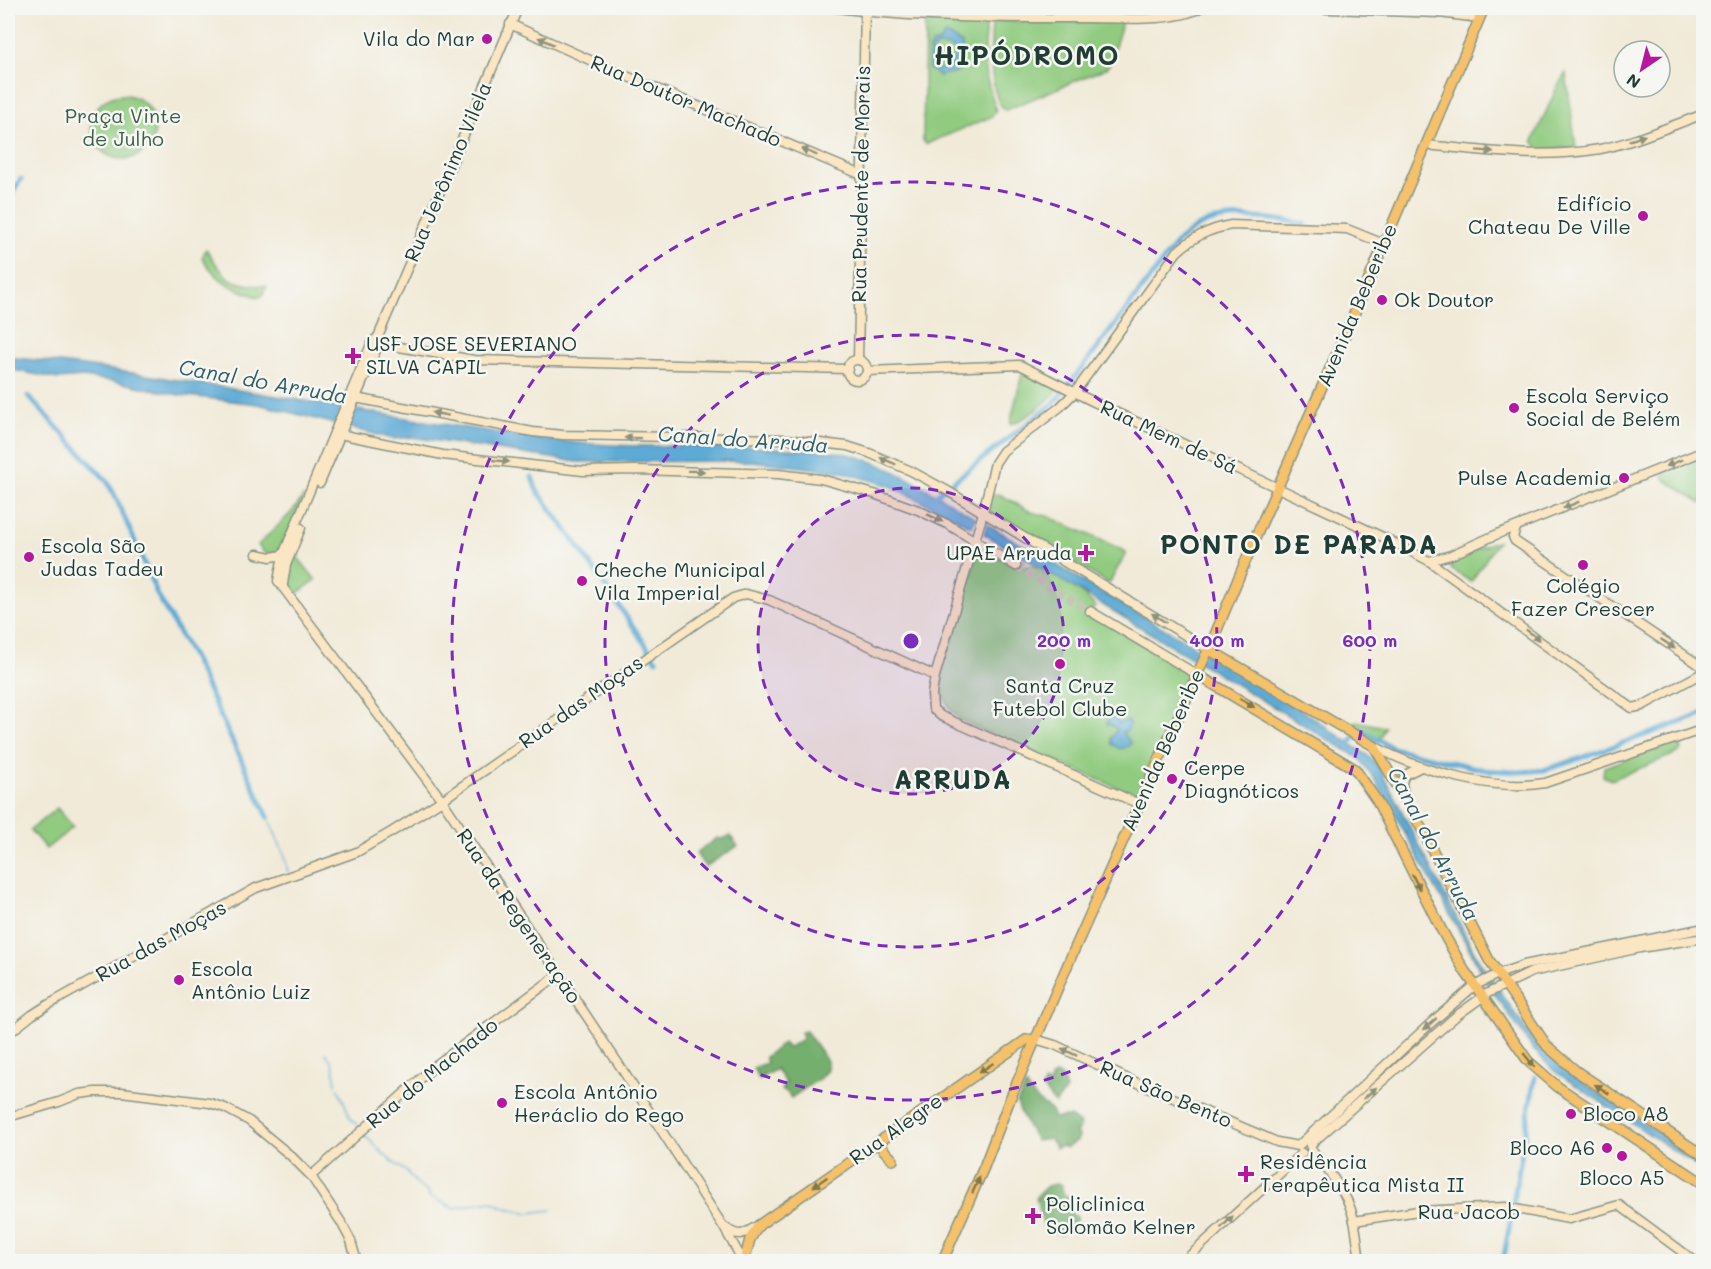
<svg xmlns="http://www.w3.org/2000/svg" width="1711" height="1269" font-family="Mali,sans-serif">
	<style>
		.green { fill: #90cb7f; stroke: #58845a; stroke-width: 1.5 }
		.forest { fill: #74af6e; stroke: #4a7651; stroke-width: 1.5 }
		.water { fill: #5daad6; stroke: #3e7485; stroke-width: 1.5; fill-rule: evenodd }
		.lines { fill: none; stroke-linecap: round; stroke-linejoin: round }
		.stream { stroke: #5daad6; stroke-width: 1.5 }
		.canal { stroke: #5daad6; stroke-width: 5 }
		.secondary-tunnel { stroke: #c7c7b7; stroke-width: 8; stroke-dasharray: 8 4; stroke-linecap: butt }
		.secondary-casing { stroke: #889486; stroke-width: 11 }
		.primary-casing { stroke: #889486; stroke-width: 12 }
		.secondary { stroke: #fbe6c4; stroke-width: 8 }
		.primary { stroke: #f5c16b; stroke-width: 9 }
		.oneway { fill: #8d927c }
		.oneway2 { fill: #7f784d }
		.ring { fill: none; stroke: #7b2cbf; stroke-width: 3; stroke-dasharray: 10 8 }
		.poi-dot { fill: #b5179e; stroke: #f6f6f2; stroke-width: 2 }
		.labels { text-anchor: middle; stroke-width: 5; stroke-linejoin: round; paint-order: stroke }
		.poi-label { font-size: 20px; fill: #1f3d34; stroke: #f6f6f2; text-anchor: start }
		.street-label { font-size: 20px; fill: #1f3d34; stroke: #f6f6f2 }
		.park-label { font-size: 20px; fill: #3b6047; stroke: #f6f6f2 }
		.water-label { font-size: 21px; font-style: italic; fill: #325e65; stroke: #f6f6f2 }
		.district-label { font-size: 26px; font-weight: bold; letter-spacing: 1.5px; fill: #1f3d34; stroke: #f6f6f2 }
		.centre { fill: #7b2cbf; stroke: #f6f6f2; stroke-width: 3 }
		.ring-label { font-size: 18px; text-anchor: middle; font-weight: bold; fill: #7b2cbf; stroke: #f6f6f2; stroke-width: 5; stroke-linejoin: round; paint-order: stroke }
	</style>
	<rect width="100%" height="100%" fill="#f6f6f2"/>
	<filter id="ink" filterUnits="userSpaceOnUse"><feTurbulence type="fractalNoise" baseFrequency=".0167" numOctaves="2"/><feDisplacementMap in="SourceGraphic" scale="12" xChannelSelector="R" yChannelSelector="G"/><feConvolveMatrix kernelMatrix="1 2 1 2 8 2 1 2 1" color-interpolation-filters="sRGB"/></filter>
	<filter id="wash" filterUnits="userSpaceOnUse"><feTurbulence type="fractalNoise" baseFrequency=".008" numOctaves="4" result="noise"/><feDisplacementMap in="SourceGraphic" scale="24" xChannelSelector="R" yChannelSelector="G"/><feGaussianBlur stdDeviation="1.35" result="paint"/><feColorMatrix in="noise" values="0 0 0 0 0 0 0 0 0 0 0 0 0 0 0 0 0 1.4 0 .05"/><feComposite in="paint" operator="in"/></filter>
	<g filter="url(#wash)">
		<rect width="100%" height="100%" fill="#f1ead8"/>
		<g class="green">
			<polygon points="928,17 985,21 985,72 996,111 991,117 926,144 923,141 925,23"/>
			<path d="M 993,21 L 1121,22 L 1121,27 L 1109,65 L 1106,68 L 1006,110 C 989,102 989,38 993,21 Z"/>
			<polygon points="1566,73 1576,148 1539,149 1533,141 1558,85"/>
			<circle cx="123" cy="127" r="32"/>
			<path d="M 206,249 C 226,279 229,285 267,286 L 262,296 L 258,297 C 230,288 219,282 202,258 Z"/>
			<path d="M 1025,371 L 1058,389 C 1050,400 1023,422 1010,424 L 1022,374 Z"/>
			<polygon points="1703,456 1703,504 1665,480 1663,475 1667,471"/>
			<polygon points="995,494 1001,495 1031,512 1047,516 1123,550 1126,553 1109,584 992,513 989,508 990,497"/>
			<polygon points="304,496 281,550 276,554 264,553 258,545 291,513"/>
			<polygon points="1496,541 1498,541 1471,582 1451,569 1450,565 1452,559"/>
			<polygon points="985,550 1016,566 1041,566 1076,587 1096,607 1089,612 1191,674 1139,790 1135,793 1130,793 1008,741 1007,742 960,720 950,709 941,690 941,667 949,650 978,551"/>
			<path d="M 294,553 L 316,580 L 295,595 C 284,578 288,570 294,553 Z"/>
			<polygon points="1356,721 1385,727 1377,744 1351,728 1351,724"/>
			<polygon points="1676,742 1682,748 1678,753 1611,780 1603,776 1604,767"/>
			<polygon points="57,808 73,827 46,849 30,830"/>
		</g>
		<g class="forest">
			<polygon points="730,836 738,846 705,867 696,853 717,838 722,839"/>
			<polygon points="806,1031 827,1061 827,1070 820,1078 791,1098 787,1092 781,1090 786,1084 776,1069 759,1079 753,1068 767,1063 765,1057 783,1043 788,1048 803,1038 801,1032"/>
			<polygon points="1056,1074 1062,1077 1066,1090 1055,1104 1042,1087 1045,1083 1050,1084 1051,1078"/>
			<polygon points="1025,1086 1039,1102 1051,1110 1054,1118 1070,1117 1081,1125 1079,1130 1075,1132 1079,1136 1077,1141 1066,1148 1061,1146 1056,1148 1050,1139 1036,1141 1022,1116 1017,1103"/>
			<path d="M 1056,1184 L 1061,1185 L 1064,1195 L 1068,1196 L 1072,1207 L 1072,1215 L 1077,1217 C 1076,1226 1067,1230 1060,1234 L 1054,1232 L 1046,1234 L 1036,1197 L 1047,1186 Z"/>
		</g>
		<g class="water">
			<path d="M 947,35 L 962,44 L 963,67 C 957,75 947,72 939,76 L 929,69 L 929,49 L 933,44 L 940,42 L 943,36 ZM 937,46 L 949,47 L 955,51 L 954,61 L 949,68 L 936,69 L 931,64 L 932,51 Z"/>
			<path d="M 8,357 C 188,376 365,415 544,439 C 626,451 710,443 793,449 C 809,450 826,450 842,453 C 885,460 938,496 976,518 L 972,527 L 891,486 L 843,472 L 751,461 L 577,462 L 412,437 L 393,439 L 258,404 L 179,395 L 118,382 L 83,377 L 58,379 L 8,369 Z"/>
			<polygon points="987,524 1294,705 1367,755 1380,769 1478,959 1525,1028 1544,1051 1569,1074 1703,1162 1703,1170 1554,1071 1533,1049 1482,976 1473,956 1376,781 1359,758 984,534"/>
			<polygon points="1111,717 1117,719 1118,723 1127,721 1130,725 1127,731 1122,732 1131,743 1129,746 1120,749 1112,744 1111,738 1117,730 1115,727 1107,724 1108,719"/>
		</g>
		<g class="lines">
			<g class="stream">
				<polyline points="268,817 285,857 288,872"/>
				<path d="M 325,1053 C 335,1061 334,1073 336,1084"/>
				<polyline points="338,1088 351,1119 360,1128"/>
				<polyline points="364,1135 390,1160 407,1172 418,1185 428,1191 429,1196 454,1208 490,1201 506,1208 529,1213 552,1210"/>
			</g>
			<g class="canal">
				<polyline points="8,199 21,179"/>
				<polyline points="28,396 107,481 117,500 158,596 194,660 268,817"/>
				<polyline points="532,477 536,489 573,539 656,660"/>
				<path d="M 936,495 L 1054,403 L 1086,363 L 1178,241 C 1186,234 1195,227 1206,223 C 1233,213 1277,219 1305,224"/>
				<polyline points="1347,746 1361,729 1392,748 1485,770 1519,772 1544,770 1575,760 1704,714"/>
				<polyline points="1513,1203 1535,1077"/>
				<polyline points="1503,1262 1512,1212"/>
			</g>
		</g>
	</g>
	<g filter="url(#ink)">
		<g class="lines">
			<polyline class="secondary-tunnel" points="1016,566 1090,611"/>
			<g class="secondary-casing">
				<g id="secondary">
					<path d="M 837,8 C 917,19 1006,18 1087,18 C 1118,18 1173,23 1200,8"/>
					<polyline points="1302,8 1439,13 1479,18"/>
					<polyline points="510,24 612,70 862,175"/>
					<path d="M 1426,145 C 1484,151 1542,159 1600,149 C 1635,142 1670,126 1704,114"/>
					<polyline points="378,337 372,342 283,555 278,581 442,800 618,1063 723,1226 743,1261"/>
					<polyline points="376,343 474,360 848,369"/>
					<polyline points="858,360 865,8"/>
					<circle cx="857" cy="370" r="10"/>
					<polyline points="867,371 1020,365 1094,402 1387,539 1429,561 1632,708 1642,706 1704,672"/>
					<polyline points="350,397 533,432 563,435 785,439 847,446 869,453 911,471 946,490 1208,649"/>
					<polyline points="334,433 443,455 583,471 636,470 778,474 821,479 874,494 918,510 949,525 1016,566"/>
					<polyline points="320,483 379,343 378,337 518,8"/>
					<polyline points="1516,528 1513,537 1515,541 1704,668"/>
					<polyline points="257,554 271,557 283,555"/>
					<polyline points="1429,561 1451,555 1500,533 1704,451"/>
					<polyline points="283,584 286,565 301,528"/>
					<polyline points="1090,611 1196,674"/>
					<path d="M 1374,746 C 1420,771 1493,792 1545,783 L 1704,729"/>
					<polyline points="1404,796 1402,782 1405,775 1421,767"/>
					<path d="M 1139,804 L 941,716 L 933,709 L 932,694 L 935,676 L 981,520 L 995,463 L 1003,451 L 1060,407 L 1075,392 L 1177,252 C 1193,237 1209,229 1231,225 L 1347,229 L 1384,244"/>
					<polyline points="8,1034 32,1015 46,1006 256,888 357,852 393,831 442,800 733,598 746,594 769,600 935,676"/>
					<polyline points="1035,1039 1055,1045 1126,1078 1277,1142 1298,1146"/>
					<polyline points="8,1117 59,1102 79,1094 95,1092 121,1092 210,1103 225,1108 249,1121 291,1156 311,1176 341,1222 351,1241 357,1262"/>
					<polyline points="1310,1145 1456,1016 1488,993 1532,972 1640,948 1704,938"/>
					<polyline points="1298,1146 1432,1022 1474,986 1498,974 1524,965 1704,928"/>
					<path d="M 1311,1148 C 1322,1164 1337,1180 1346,1198 C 1356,1217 1357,1240 1360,1262"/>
					<polyline points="311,1176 436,1065 558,975"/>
					<polyline points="1354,1221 1418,1211 1505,1207 1569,1219 1619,1205 1696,1262"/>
					<path d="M 726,1228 C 740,1239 745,1233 759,1225"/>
					<polyline points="1183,1262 1302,1153"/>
				</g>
			</g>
			<g class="primary-casing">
				<g id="primary">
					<polyline points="1208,649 1374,746 1417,820 1489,960 1547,1046 1576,1071 1704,1156"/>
					<polyline points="1196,674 1355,769 1377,801 1441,929 1464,970 1528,1061 1558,1087 1704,1184"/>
					<polyline points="877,1143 893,1160"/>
					<polyline points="744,1262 750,1239 759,1225 1026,1040 1035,1039"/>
					<polyline points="942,1262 984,1167 1010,1099 1071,957 1214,637 1253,543 1359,303 1484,8"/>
				</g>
			</g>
			<use href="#secondary" class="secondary"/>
			<use href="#primary" class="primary"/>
		</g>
		<defs><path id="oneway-solid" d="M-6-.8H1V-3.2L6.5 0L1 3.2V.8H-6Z" transform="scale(1.5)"/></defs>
		<g class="oneway">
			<use href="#oneway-solid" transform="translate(546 41) rotate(-155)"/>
			<use href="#oneway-solid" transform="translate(1637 138) rotate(-18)"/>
			<use href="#oneway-solid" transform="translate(1485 151) rotate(4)"/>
			<use href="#oneway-solid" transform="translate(809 152) rotate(-157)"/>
			<use href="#oneway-solid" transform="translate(440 414) rotate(-170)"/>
			<use href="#oneway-solid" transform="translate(633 438) rotate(-179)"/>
			<use href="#oneway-solid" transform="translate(501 461) rotate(6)"/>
			<use href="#oneway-solid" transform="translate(888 461) rotate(-157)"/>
			<use href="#oneway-solid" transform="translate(1674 463) rotate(157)"/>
			<use href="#oneway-solid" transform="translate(696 471) rotate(1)"/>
			<use href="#oneway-solid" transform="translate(1571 505) rotate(158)"/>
			<use href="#oneway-solid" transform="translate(935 518) rotate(26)"/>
			<use href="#oneway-solid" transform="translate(1159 618) rotate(-148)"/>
			<use href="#oneway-solid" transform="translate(1533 635) rotate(38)"/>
			<use href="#oneway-solid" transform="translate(1668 644) rotate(34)"/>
			<use href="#oneway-solid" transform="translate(1430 1024) rotate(138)"/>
			<use href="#oneway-solid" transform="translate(1069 1052) rotate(-155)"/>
			<use href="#oneway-solid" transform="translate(1370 1093) rotate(-41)"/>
			<use href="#oneway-solid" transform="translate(1227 1222) rotate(-44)"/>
		</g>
		<g class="oneway2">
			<use href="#oneway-solid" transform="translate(1247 703) rotate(30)"/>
			<use href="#oneway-solid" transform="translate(1416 882) rotate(63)"/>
			<use href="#oneway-solid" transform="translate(1529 1060) rotate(51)"/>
			<use href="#oneway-solid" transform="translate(986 1068) rotate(146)"/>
			<use href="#oneway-solid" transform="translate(1602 1089) rotate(-147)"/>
			<use href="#oneway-solid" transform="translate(820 1182) rotate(145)"/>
			<use href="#oneway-solid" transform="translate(976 1185) rotate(-65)"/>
		</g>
	</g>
	<circle cx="911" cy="641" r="153" fill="#7b2cbf" fill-opacity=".12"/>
	<g class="ring">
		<circle cx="911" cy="641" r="153"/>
		<circle cx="911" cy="641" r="306"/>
		<circle cx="911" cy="641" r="459"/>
	</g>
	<g class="poi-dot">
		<circle cx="487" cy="39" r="6"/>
		<circle cx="1643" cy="216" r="6"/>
		<circle cx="1382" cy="300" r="6"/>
		<path d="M350 347h6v6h6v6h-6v6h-6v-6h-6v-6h6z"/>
		<circle cx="1514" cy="408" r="6"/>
		<circle cx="1624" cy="478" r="6"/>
		<path d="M1083 544h6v6h6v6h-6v6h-6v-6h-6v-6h6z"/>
		<circle cx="29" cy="557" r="6"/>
		<circle cx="1583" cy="565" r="6"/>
		<circle cx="582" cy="581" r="6"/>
		<circle cx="1060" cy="664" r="6"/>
		<circle cx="1172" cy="779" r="6"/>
		<circle cx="179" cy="980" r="6"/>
		<circle cx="502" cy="1103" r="6"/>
		<circle cx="1571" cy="1114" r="6"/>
		<circle cx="1607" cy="1148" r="6"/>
		<circle cx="1622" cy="1156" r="6"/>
		<path d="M1243 1165h6v6h6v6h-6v6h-6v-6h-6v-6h6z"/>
		<path d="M1030 1207h6v6h6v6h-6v6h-6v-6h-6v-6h6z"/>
	</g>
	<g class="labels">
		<g class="poi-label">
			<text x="475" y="46" text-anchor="end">Vila do Mar</text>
			<text x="1631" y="211" text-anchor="end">Edifício<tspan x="1631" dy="23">Chateau De Ville</tspan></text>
			<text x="1394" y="307">Ok Doutor</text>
			<text x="366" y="351">USF JOSE SEVERIANO<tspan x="366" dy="23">SILVA CAPIL</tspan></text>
			<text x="1526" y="403">Escola Serviço<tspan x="1526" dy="23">Social de Belém</tspan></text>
			<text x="1612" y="485" text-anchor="end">Pulse Academia</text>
			<text x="41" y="553">Escola São<tspan x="41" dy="23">Judas Tadeu</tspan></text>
			<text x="1072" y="560" text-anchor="end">UPAE Arruda</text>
			<text x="594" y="577">Cheche Municipal<tspan x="594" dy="23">Vila Imperial</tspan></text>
			<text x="1583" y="593" text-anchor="middle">Colégio<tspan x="1583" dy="23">Fazer Crescer</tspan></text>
			<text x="1060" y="693" text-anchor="middle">Santa Cruz<tspan x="1060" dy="23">Futebol Clube</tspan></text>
			<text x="1184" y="775">Cerpe<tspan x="1184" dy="23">Diagnóticos</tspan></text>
			<text x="191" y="976">Escola<tspan x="191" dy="23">Antônio Luiz</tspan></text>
			<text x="514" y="1099">Escola Antônio<tspan x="514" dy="23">Heráclio do Rego</tspan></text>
			<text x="1583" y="1121">Bloco A8</text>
			<text x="1595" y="1155" text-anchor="end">Bloco A6</text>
			<text x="1260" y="1169">Residência<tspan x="1260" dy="23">Terapêutica Mista II</tspan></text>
			<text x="1622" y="1185" text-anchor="middle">Bloco A5</text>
			<text x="1046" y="1211">Policlinica<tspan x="1046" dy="23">Solomão Kelner</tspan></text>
		</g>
		<g class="street-label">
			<text transform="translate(686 101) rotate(23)" y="7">Rua Doutor Machado</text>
			<text transform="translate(448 172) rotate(-67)" y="7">Rua Jerônimo Vilela</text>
			<text transform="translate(861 184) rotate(-89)" y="7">Rua Prudente de Morais</text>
			<text transform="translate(1357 305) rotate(-67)" y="7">Avenida Beberibe</text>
			<text transform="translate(1169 437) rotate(25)" y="7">Rua Mem de Sá</text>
			<text transform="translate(581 702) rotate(-35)" y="7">Rua das Moças</text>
			<text transform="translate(1163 750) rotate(-66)" y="7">Avenida Beberibe</text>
			<text transform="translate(519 916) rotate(56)" y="7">Rua da Regeneração</text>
			<text transform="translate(161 941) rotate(-29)" y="7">Rua das Moças</text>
			<text transform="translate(432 1073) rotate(-39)" y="7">Rua do Machado</text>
			<text transform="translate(1166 1094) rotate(23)" y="7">Rua São Bento</text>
			<text transform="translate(896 1129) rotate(-35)" y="7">Rua Alegre</text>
			<text x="1469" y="1219">Rua Jacob</text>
		</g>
		<g class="park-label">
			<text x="123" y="123">Praça Vinte<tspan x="123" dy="23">de Julho</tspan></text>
		</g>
		<g class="water-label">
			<text transform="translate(263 382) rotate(10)" y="7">Canal do Arruda</text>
			<text transform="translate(743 440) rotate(4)" y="7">Canal do Arruda</text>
			<text transform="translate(1433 844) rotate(62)" y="7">Canal do Arruda</text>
		</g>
		<g class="district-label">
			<text x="1027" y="65">HIPÓDROMO</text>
			<text x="1299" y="554">PONTO DE PARADA</text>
			<text x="953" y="789">ARRUDA</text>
		</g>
	</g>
	<circle cx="911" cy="641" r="9" class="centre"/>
	<g class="ring-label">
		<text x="1064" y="647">200 m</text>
		<text x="1217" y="647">400 m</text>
		<text x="1370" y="647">600 m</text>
	</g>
	<rect width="1711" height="1269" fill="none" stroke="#f6f6f2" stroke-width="30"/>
	<g transform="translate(1642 69) rotate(215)"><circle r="28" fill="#f6f6f2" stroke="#a0aca6" stroke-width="1.5"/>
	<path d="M0-4.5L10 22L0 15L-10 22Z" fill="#b5179e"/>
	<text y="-9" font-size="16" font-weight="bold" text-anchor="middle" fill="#1f3d34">N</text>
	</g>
</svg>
